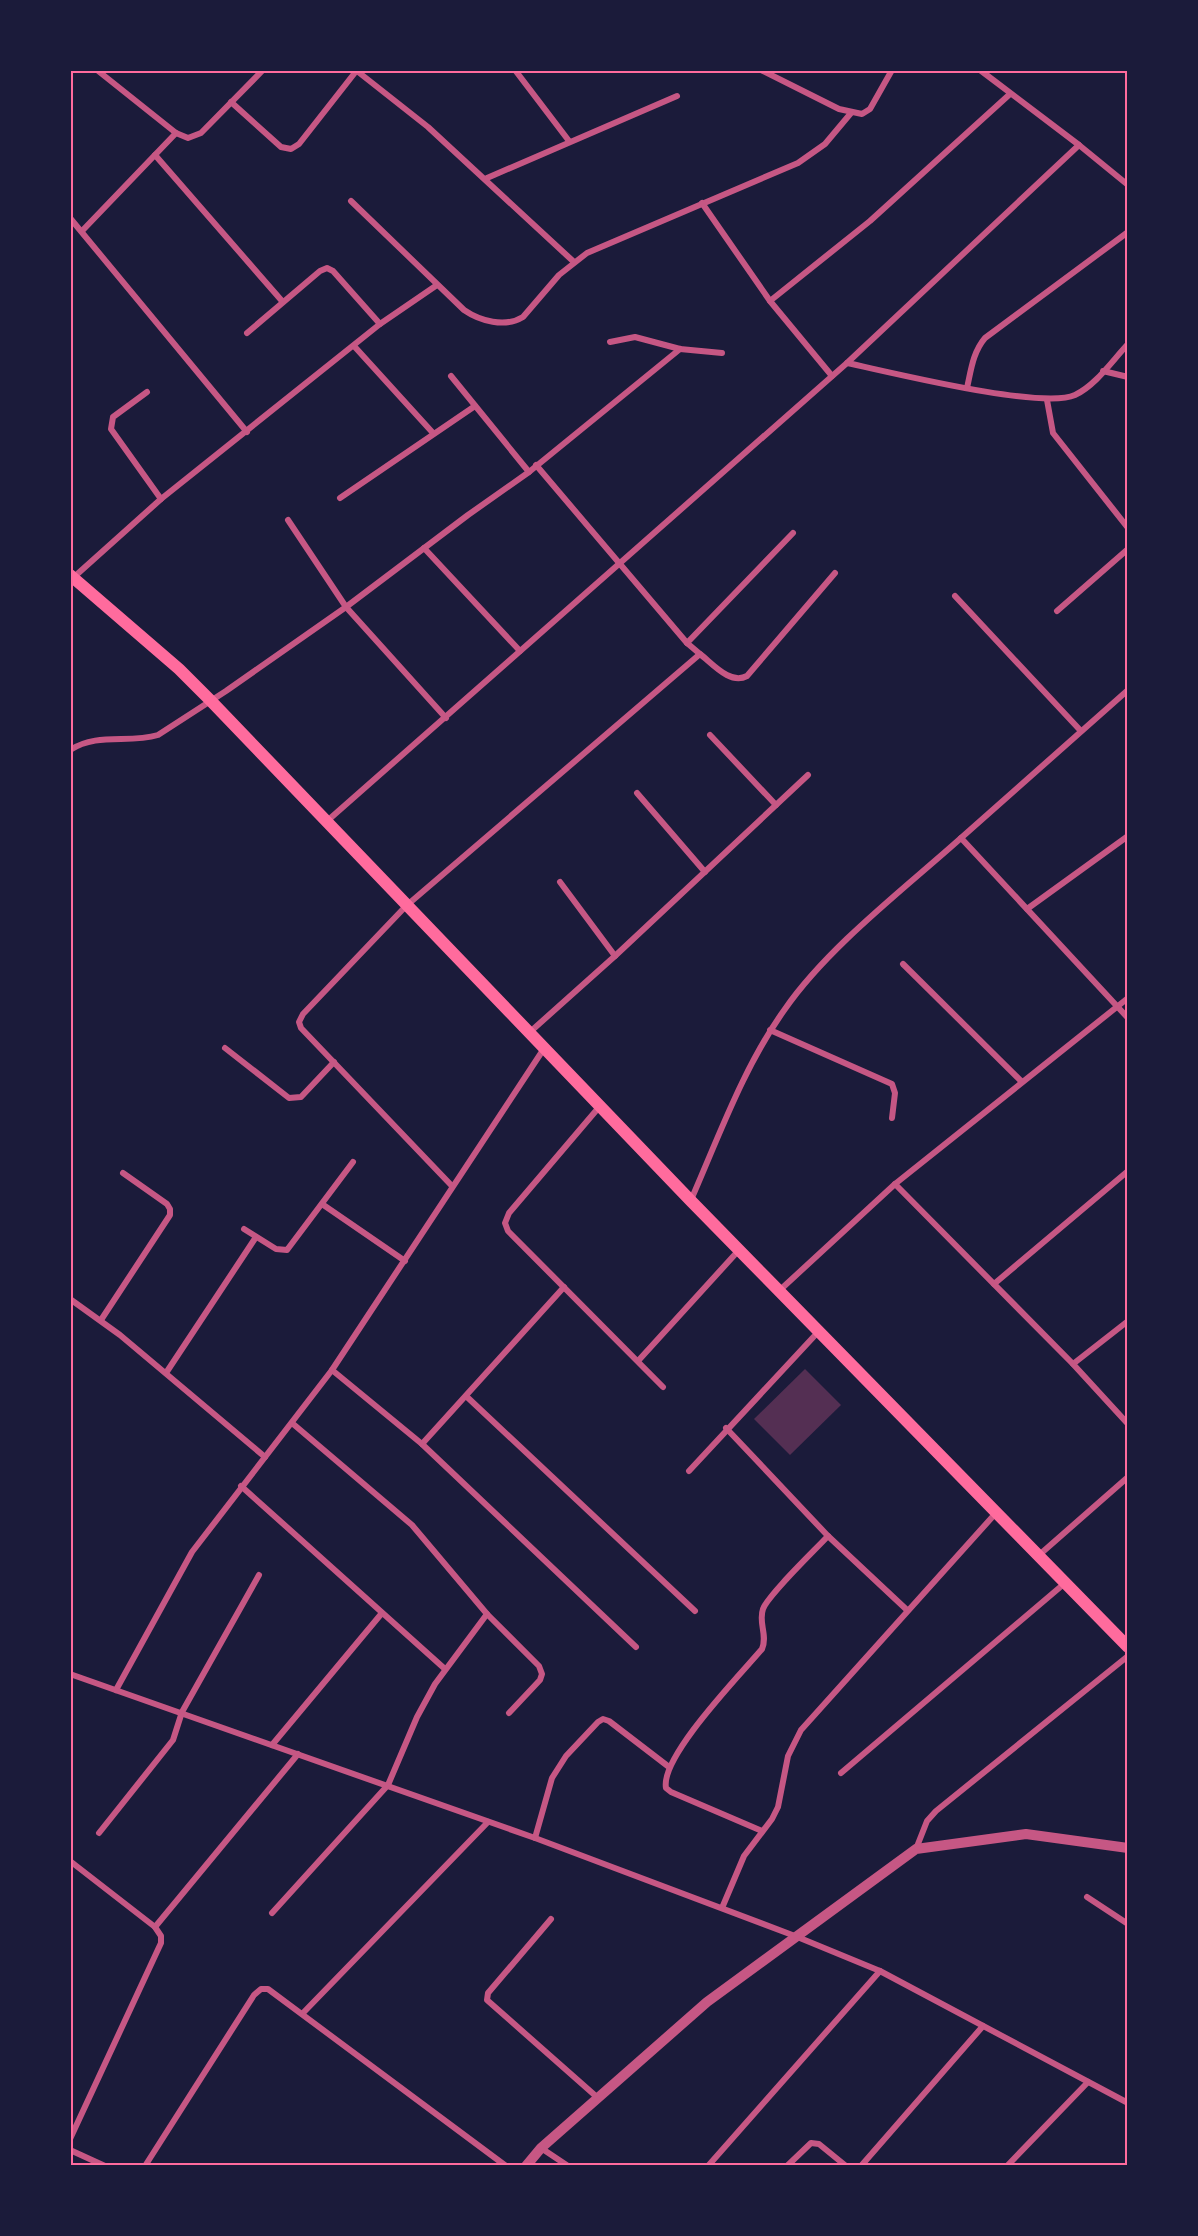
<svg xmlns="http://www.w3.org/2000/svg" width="1198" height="2236" font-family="Figtree,sans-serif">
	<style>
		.building { fill: #542f53 }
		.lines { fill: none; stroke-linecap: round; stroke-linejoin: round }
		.minor { stroke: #c65784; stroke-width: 6 }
		.tertiary { stroke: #c65784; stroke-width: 10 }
		.secondary { stroke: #ff6b9d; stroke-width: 12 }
		.neatline { fill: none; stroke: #ff6b9d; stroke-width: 2 }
	</style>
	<rect width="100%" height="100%" fill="#1b1b3a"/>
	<polygon class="building" points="805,1369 841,1405 790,1455 754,1419"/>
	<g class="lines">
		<g class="minor">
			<polyline points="97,70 176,133 188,138 201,133 263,70"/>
			<polyline points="515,70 569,141"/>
			<polyline points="761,70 839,109 862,114 870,109 892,70"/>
			<polyline points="980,70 1079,145 1128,185"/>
			<polyline points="357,71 428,127 574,262"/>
			<polyline points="231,102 281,147 291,149 299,144 357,70"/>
			<polyline points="155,155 282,301"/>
			<polyline points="487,178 677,96"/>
			<path d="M 351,201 L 464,310 C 480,321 505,328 523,317 L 559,275 L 587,253 L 798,163 L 825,144 L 851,113"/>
			<polyline points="702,203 770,301 832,376"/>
			<polyline points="70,218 247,432"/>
			<polyline points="82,231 176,133"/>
			<polyline points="770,301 870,221 1010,94"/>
			<polyline points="247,333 320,271 327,268 333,271 380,324"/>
			<polyline points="610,342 635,337 680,349 722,353"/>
			<polyline points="354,346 433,433"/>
			<path d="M 847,363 C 890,372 1042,410 1075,395 C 1096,385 1112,361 1128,344"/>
			<polyline points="1103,371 1128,377"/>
			<polyline points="451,376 529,472"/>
			<path d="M 967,388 C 971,370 973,352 985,338 L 1128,232"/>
			<polyline points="147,392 113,417 111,429 161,499"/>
			<polyline points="1047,400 1053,433 1128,528"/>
			<polyline points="536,465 687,643"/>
			<polyline points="340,498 475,406"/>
			<polyline points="288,520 346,607 446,718"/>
			<polyline points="424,548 520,651"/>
			<polyline points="74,577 161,499 380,324 437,285"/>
			<polyline points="955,596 1080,730"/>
			<polyline points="1057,611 1128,549"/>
			<polyline points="700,654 687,643 793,533"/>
			<polyline points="1128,690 961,838 1128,1018"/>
			<polyline points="710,735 776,805"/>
			<path d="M 70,750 C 98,732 128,744 158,735 L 226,691 L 346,607 L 468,515 L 529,472 L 680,349"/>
			<polyline points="637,793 705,872"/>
			<polyline points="326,822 847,363 1079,145"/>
			<polyline points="560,882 615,956"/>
			<polyline points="1027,909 1128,836"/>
			<polyline points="903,964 1021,1081"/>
			<polyline points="770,1030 892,1084 895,1093 892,1118"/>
			<polyline points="530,1032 615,956 808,775"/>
			<polyline points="225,1048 289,1098 301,1097 334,1062"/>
			<polyline points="600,1106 509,1213 505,1223 508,1231 663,1387"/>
			<polyline points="895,1184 1073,1364"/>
			<path d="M 452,1186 L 301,1028 L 299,1022 L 303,1014 L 406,906 L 700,654 C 713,664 730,685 747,676 L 835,573"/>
			<path d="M 691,1200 C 719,1136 744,1066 785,1009 C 828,947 904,889 961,838"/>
			<polyline points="322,1204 405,1261"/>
			<polyline points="244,1229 276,1249 287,1250 353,1162"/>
			<polyline points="994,1284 1128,1171"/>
			<polyline points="780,1290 895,1184 1128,998"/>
			<polyline points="70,1299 120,1335 265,1457"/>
			<polyline points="101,1320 170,1215 170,1209 167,1204 123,1173"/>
			<polyline points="1128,1321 1073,1364 1128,1424"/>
			<polyline points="638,1361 739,1250"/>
			<polyline points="332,1370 422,1444 636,1647"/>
			<polyline points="166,1373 256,1237"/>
			<polyline points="466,1396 695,1611"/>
			<polyline points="292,1423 412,1525 487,1614 539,1666 542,1674 540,1680 509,1713"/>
			<polyline points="726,1428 828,1536 907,1610"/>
			<polyline points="422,1444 564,1287"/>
			<polyline points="689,1471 819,1331"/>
			<polyline points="241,1486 445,1669"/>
			<polyline points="1038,1556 1128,1477"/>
			<polyline points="70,1674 535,1838 795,1936 880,1971 1128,2103"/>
			<polyline points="116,1690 192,1552 332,1370 545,1047"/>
			<polyline points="272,1745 382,1613"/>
			<polyline points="841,1773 1065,1583"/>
			<path d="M 762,1831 L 671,1792 L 666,1788 C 660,1757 740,1675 762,1649 C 768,1635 758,1623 763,1609 C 768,1595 815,1550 828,1536"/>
			<polyline points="99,1833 173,1740 182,1712 259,1575"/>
			<polyline points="535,1838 552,1778 566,1756 598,1722 603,1719 609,1721 669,1767"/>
			<polyline points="916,1849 927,1821 936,1811 1128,1656"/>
			<polyline points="70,1861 155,1927 161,1936 161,1943 70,2139"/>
			<polyline points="1087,1897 1128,1924"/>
			<polyline points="722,1908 744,1856 772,1819 778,1807 788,1756 801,1730 995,1514"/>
			<polyline points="272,1913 388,1785 417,1717 435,1684 487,1614"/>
			<polyline points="551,1919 488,1993 487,2000 598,2098"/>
			<polyline points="155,1927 298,1754"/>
			<polyline points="303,2013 488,1822"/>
			<polyline points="541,2148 568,2166"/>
			<polyline points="70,2150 105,2166"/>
			<polyline points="145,2166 254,1995 261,1989 268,1989 506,2166"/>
			<polyline points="708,2166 880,1971"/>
			<polyline points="787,2166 811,2143 819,2144 846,2166"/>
			<polyline points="861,2166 983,2026"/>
			<polyline points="1007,2166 1088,2082"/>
		</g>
		<polyline class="tertiary" points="526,2166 541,2148 707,2002 916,1849 1026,1834 1128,1848"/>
		<polyline class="secondary" points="70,575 179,669 211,701 691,1201 1128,1647"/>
	</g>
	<rect width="1198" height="2236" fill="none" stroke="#1b1b3a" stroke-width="144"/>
	<rect x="72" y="72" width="1054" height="2092" class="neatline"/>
</svg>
